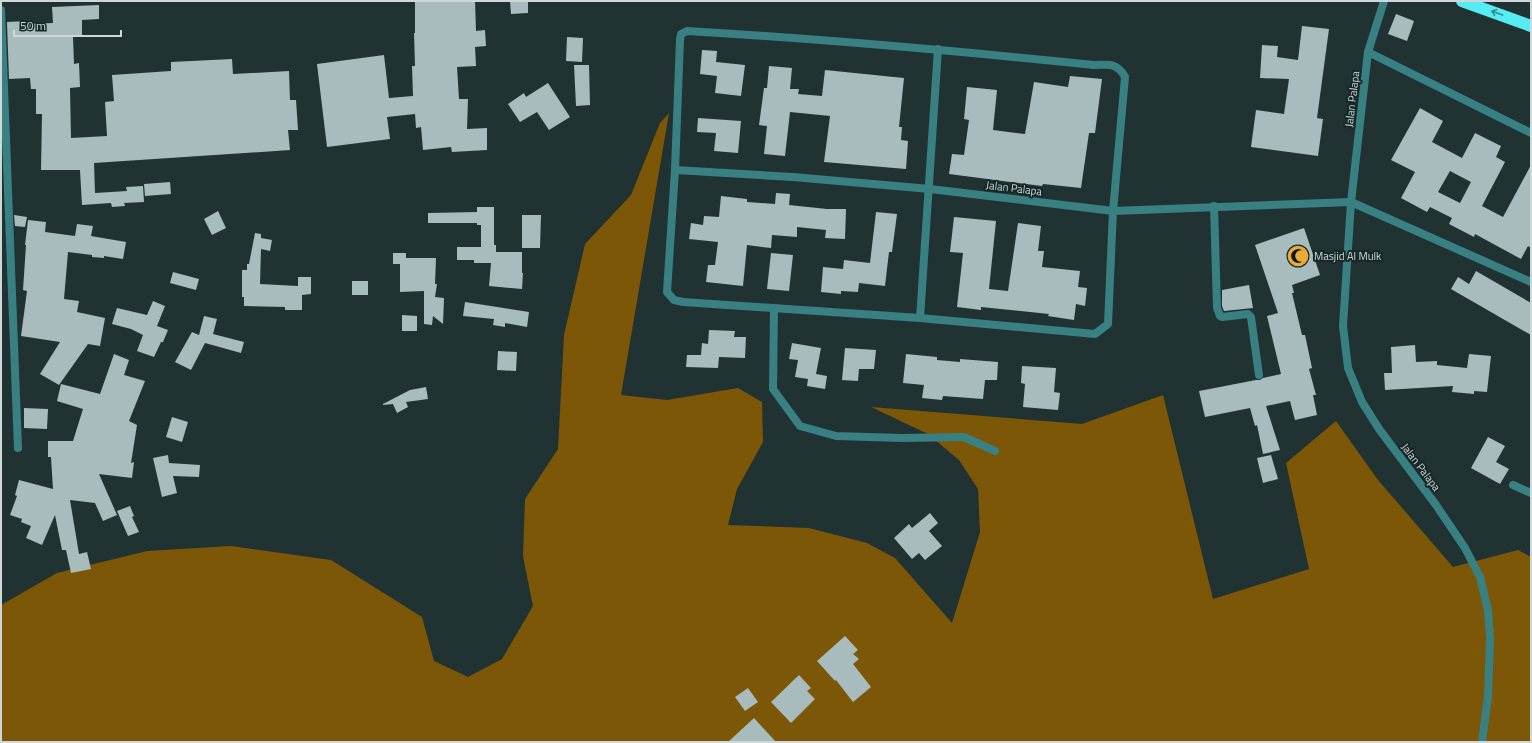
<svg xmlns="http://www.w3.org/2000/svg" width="1532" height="743" font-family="'Titillium Web',sans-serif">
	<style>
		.forest { fill: #7c5707 }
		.building { fill: #a8bcbd; fill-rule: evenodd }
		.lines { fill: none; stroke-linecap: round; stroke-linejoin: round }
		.street { stroke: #398083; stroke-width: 8 }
		.highway { stroke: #55edf3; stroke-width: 12 }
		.oneway { stroke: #368a8e }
		.labels { text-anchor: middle; stroke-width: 4; stroke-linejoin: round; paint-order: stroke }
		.street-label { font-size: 11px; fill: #ced8d9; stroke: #172829 }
		.poi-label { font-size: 11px; fill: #ced8d9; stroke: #172829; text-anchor: start }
	</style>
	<rect width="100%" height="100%" fill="#213232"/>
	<polygon class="forest" points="669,113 621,395 667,400 738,388 762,402 763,442 737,489 728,525 809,528 867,543 895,558 952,623 980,532 978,489 959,460 928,434 871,407 1082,424 1163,395 1213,599 1309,569 1286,463 1336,421 1378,480 1453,567 1518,550 1531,557 1531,742 1,742 1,605 57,573 147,551 231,546 331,560 422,617 434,661 468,677 502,659 533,606 523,556 525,499 558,449 564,335 585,244 631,195 660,123"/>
	<g class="building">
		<polygon points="415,1 475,1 476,31 485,30 486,46 475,47 476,66 457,67 459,99 468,99 467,129 487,128 487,150 452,152 451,147 423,150 421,127 416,128 415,114 387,117 390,139 327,147 317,64 384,55 389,98 413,96 412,66 415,66 414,33 415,33"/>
		<polygon points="510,1 528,1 528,13 511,14"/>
		<polygon points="99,5 99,19 82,20 82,37 73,37 74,64 79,63 80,87 70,88 71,138 107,136 105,102 114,101 112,75 171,71 171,62 232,59 233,74 289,71 290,100 296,100 298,130 288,130 290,150 94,163 95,193 127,191 126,187 143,186 144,202 124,203 125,206 112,207 111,203 82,205 80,170 41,170 42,114 36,114 36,89 31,89 30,78 9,79 7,22 27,21 27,24 53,23 52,7"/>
		<polygon points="1396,14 1414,21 1407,41 1388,34"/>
		<polygon points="1302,26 1329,29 1317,118 1323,119 1318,156 1251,147 1256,110 1284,114 1289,79 1260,78 1262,45 1278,46 1277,57 1298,60"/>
		<polygon points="567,37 583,38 582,62 566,61"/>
		<polygon points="702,50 717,51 716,62 745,65 741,96 715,93 717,76 700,74"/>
		<polygon points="574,65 589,65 590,105 576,106"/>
		<polygon points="769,66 792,68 790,89 799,89 798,94 822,96 825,70 904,78 899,127 902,127 901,140 908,141 906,169 824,162 830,116 790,112 785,156 764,154 767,126 759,125 764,88 767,88"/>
		<polygon points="1070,76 1102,79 1095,133 1089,133 1081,188 1043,184 1042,186 949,174 952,154 964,155 969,120 964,119 967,87 997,90 993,130 1025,134 1034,82 1068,87"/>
		<polygon points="548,83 570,117 549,130 537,112 520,122 508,104 524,93 526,97"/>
		<path d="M 1420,108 L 1443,121 L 1432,142 L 1462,158 L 1475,133 L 1501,146 L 1496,157 L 1505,162 L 1482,206 L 1503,217 L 1531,165 L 1531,248 L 1528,246 L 1521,259 L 1475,234 L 1474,237 L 1449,224 L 1452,218 L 1430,207 L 1427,212 L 1401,198 L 1415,172 L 1391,160 ZM 1450,171 L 1471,182 L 1460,203 L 1438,192 Z"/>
		<polygon points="698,118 741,121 738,153 714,151 716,133 697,132"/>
		<polygon points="170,182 171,194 145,196 144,184"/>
		<polygon points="776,193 790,194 789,205 827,209 846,209 845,239 825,238 826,230 797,227 797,237 772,235 771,248 747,245 743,286 706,282 708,265 715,265 718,242 689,239 691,223 703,225 704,216 719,217 721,196 747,199 747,202 775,204"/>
		<polygon points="477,207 494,207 494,245 496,245 496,252 522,252 522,273 523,273 522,289 489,286 491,263 474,263 474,260 457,260 457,247 481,247 481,225 477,225 477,223 428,223 428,213 477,212"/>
		<polygon points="218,211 226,228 212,235 204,219"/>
		<polygon points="876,212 897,214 892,252 889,252 885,286 859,283 858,292 841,291 841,294 821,292 823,267 843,269 844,260 870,263"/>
		<polygon points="14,215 27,217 25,227 15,226"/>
		<polygon points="522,215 541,215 540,248 522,248"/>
		<polygon points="954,217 996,221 989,289 1008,291 1018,223 1041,226 1038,251 1044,251 1042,267 1080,271 1078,287 1087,288 1085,306 1076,304 1074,320 1048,316 1049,314 981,307 981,310 957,307 963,253 950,252"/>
		<polygon points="28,220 46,222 45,232 75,236 77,224 93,226 91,236 126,242 123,259 104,256 104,258 92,257 92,255 68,252 64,299 79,301 77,312 105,318 100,346 88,344 59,385 40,374 60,342 21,336 27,291 23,290 26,245 25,245"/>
		<polygon points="1304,228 1320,275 1292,285 1294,293 1292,293 1302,335 1305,335 1312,368 1309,369 1316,395 1313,395 1317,415 1295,420 1290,401 1266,406 1280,450 1263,454 1257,425 1255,426 1250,408 1205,417 1199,391 1256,380 1260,380 1263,378 1281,374 1267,316 1278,313 1255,245"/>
		<polygon points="255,233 261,234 261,238 272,240 270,251 261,249 260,284 298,286 298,277 311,277 311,294 302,295 302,310 285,310 285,307 244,306 244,297 242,297 242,270 247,270 247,264 249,264"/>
		<polygon points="393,253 406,253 406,258 436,258 435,284 437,284 435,297 444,298 443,324 433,316 432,325 424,324 424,291 400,292 400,264 393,264"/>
		<polygon points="771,253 793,255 789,291 767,289"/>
		<polygon points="1476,271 1531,303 1531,335 1451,289 1458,277 1469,284"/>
		<polygon points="173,272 199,279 196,290 170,283"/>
		<rect x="352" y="281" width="16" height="14"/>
		<polygon points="1249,285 1253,308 1224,311 1222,306 1222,290"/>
		<polygon points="153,301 165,306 157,326 168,330 163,342 161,342 154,357 137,351 143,335 131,329 112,324 117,308 147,315"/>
		<polygon points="465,302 529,312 527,327 505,323 505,327 493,325 494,319 463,316"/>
		<polygon points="402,315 417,316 417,331 402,331"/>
		<polygon points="204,316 217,319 213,334 244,342 241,353 205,343 191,370 175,362 192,332 199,335"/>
		<polygon points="709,330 735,331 734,337 746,337 745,358 719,357 718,368 686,367 687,355 701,355 702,343 708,344"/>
		<polygon points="792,343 821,348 816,374 827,376 825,389 807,386 808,379 795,377 798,360 789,359"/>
		<polygon points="1415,345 1416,362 1437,361 1437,365 1467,368 1469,354 1491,356 1487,392 1474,391 1474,394 1452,392 1453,386 1385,390 1384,373 1392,373 1391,347"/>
		<polygon points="845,348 876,350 874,369 859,369 858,381 842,380"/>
		<polygon points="498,351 517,352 516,371 497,370"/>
		<polygon points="114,354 129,360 124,375 145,381 129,421 137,425 131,463 134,462 132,478 99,474 117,515 103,521 95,503 70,500 79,554 87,552 91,569 71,573 66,550 62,550 55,515 42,545 26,538 31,526 21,522 22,519 10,515 17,496 15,495 19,480 53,489 51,457 48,457 48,441 73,441 83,409 57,401 61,384 100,394"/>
		<polygon points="906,354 937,357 937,360 960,362 960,359 998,362 997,380 985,380 983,399 943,396 942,400 922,398 924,385 903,383"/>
		<polygon points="1022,366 1056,368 1054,392 1060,393 1058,410 1023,407 1025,384 1021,383"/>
		<polygon points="426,387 428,399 406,402 408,407 397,413 393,404 383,405 383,404 410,390"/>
		<polygon points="24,408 48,409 47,429 24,428"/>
		<polygon points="172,417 188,422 182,442 166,437"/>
		<polygon points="1488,437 1505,446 1496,462 1509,469 1500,484 1471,468"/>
		<polygon points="168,455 169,463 200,465 199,477 173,476 177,493 162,497 153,458"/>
		<polygon points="1271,455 1278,479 1263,483 1257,458"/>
		<polygon points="130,506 134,516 132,517 139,532 128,536 117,511"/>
		<polygon points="930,513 938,523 929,531 942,546 925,560 919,553 912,559 894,538 909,524 912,528"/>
		<polygon points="845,636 858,650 853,654 859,659 853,664 871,687 853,702 836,680 835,681 817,661"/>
		<polygon points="799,675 811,688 807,691 815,699 791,723 771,702"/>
		<polygon points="748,688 758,702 745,711 735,697"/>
		<polygon points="754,718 776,742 728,742"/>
	</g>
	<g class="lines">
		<g class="street">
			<polyline points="1384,1 1368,52 1351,202 1343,326 1348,368 1362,402 1379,429 1436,505 1465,548 1480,577 1488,610 1490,638 1488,697 1482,742"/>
			<polyline points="1,10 18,448"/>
			<path d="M 687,31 C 823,39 958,51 1094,65 C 1108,65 1117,62 1125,77 L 1113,211 L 1108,324 L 1095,334 L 920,318 L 683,302 L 674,300 L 667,292 L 675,170 L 680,40 L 681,34 Z"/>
			<polyline points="1368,52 1531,133"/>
			<polyline points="675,170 793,177 930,189 1113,211 1351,202 1531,282"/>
			<polyline points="1214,206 1217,308 1220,316 1222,317 1248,314 1251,317 1259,375"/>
			<polyline points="774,308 773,389 800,426 836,436 902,438 964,437 995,451"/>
			<polyline points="920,318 938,49"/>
			<polyline points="1513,485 1531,493"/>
		</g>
		<polyline class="highway" points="1462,1 1531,26"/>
	</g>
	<defs><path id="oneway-shaft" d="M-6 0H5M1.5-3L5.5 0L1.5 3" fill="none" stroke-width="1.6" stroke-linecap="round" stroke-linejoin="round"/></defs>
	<use class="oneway" href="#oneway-shaft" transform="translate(1497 13) rotate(-160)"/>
	<defs>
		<g id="mosque-disc" transform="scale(1.15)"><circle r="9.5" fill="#e8ab37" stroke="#172829"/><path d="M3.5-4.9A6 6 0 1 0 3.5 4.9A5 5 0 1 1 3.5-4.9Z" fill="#111"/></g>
	</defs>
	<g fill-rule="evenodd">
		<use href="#mosque-disc" x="1298" y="256"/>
	</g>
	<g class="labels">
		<g class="street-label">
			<text transform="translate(1352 99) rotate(-83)" y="4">Jalan Palapa</text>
			<text transform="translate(1014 188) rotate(7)" y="4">Jalan Palapa</text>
			<text transform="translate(1421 467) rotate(53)" y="4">Jalan Palapa</text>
		</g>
		<g class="poi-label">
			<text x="1314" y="260">Masjid Al Mulk</text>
		</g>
	</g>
	<rect width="1532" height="743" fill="none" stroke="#ced8d9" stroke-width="4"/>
	<path d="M14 30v6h107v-6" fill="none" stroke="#ced8d9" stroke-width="2"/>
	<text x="20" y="30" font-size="12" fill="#ced8d9" stroke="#172829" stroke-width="3" paint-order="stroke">50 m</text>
</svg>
